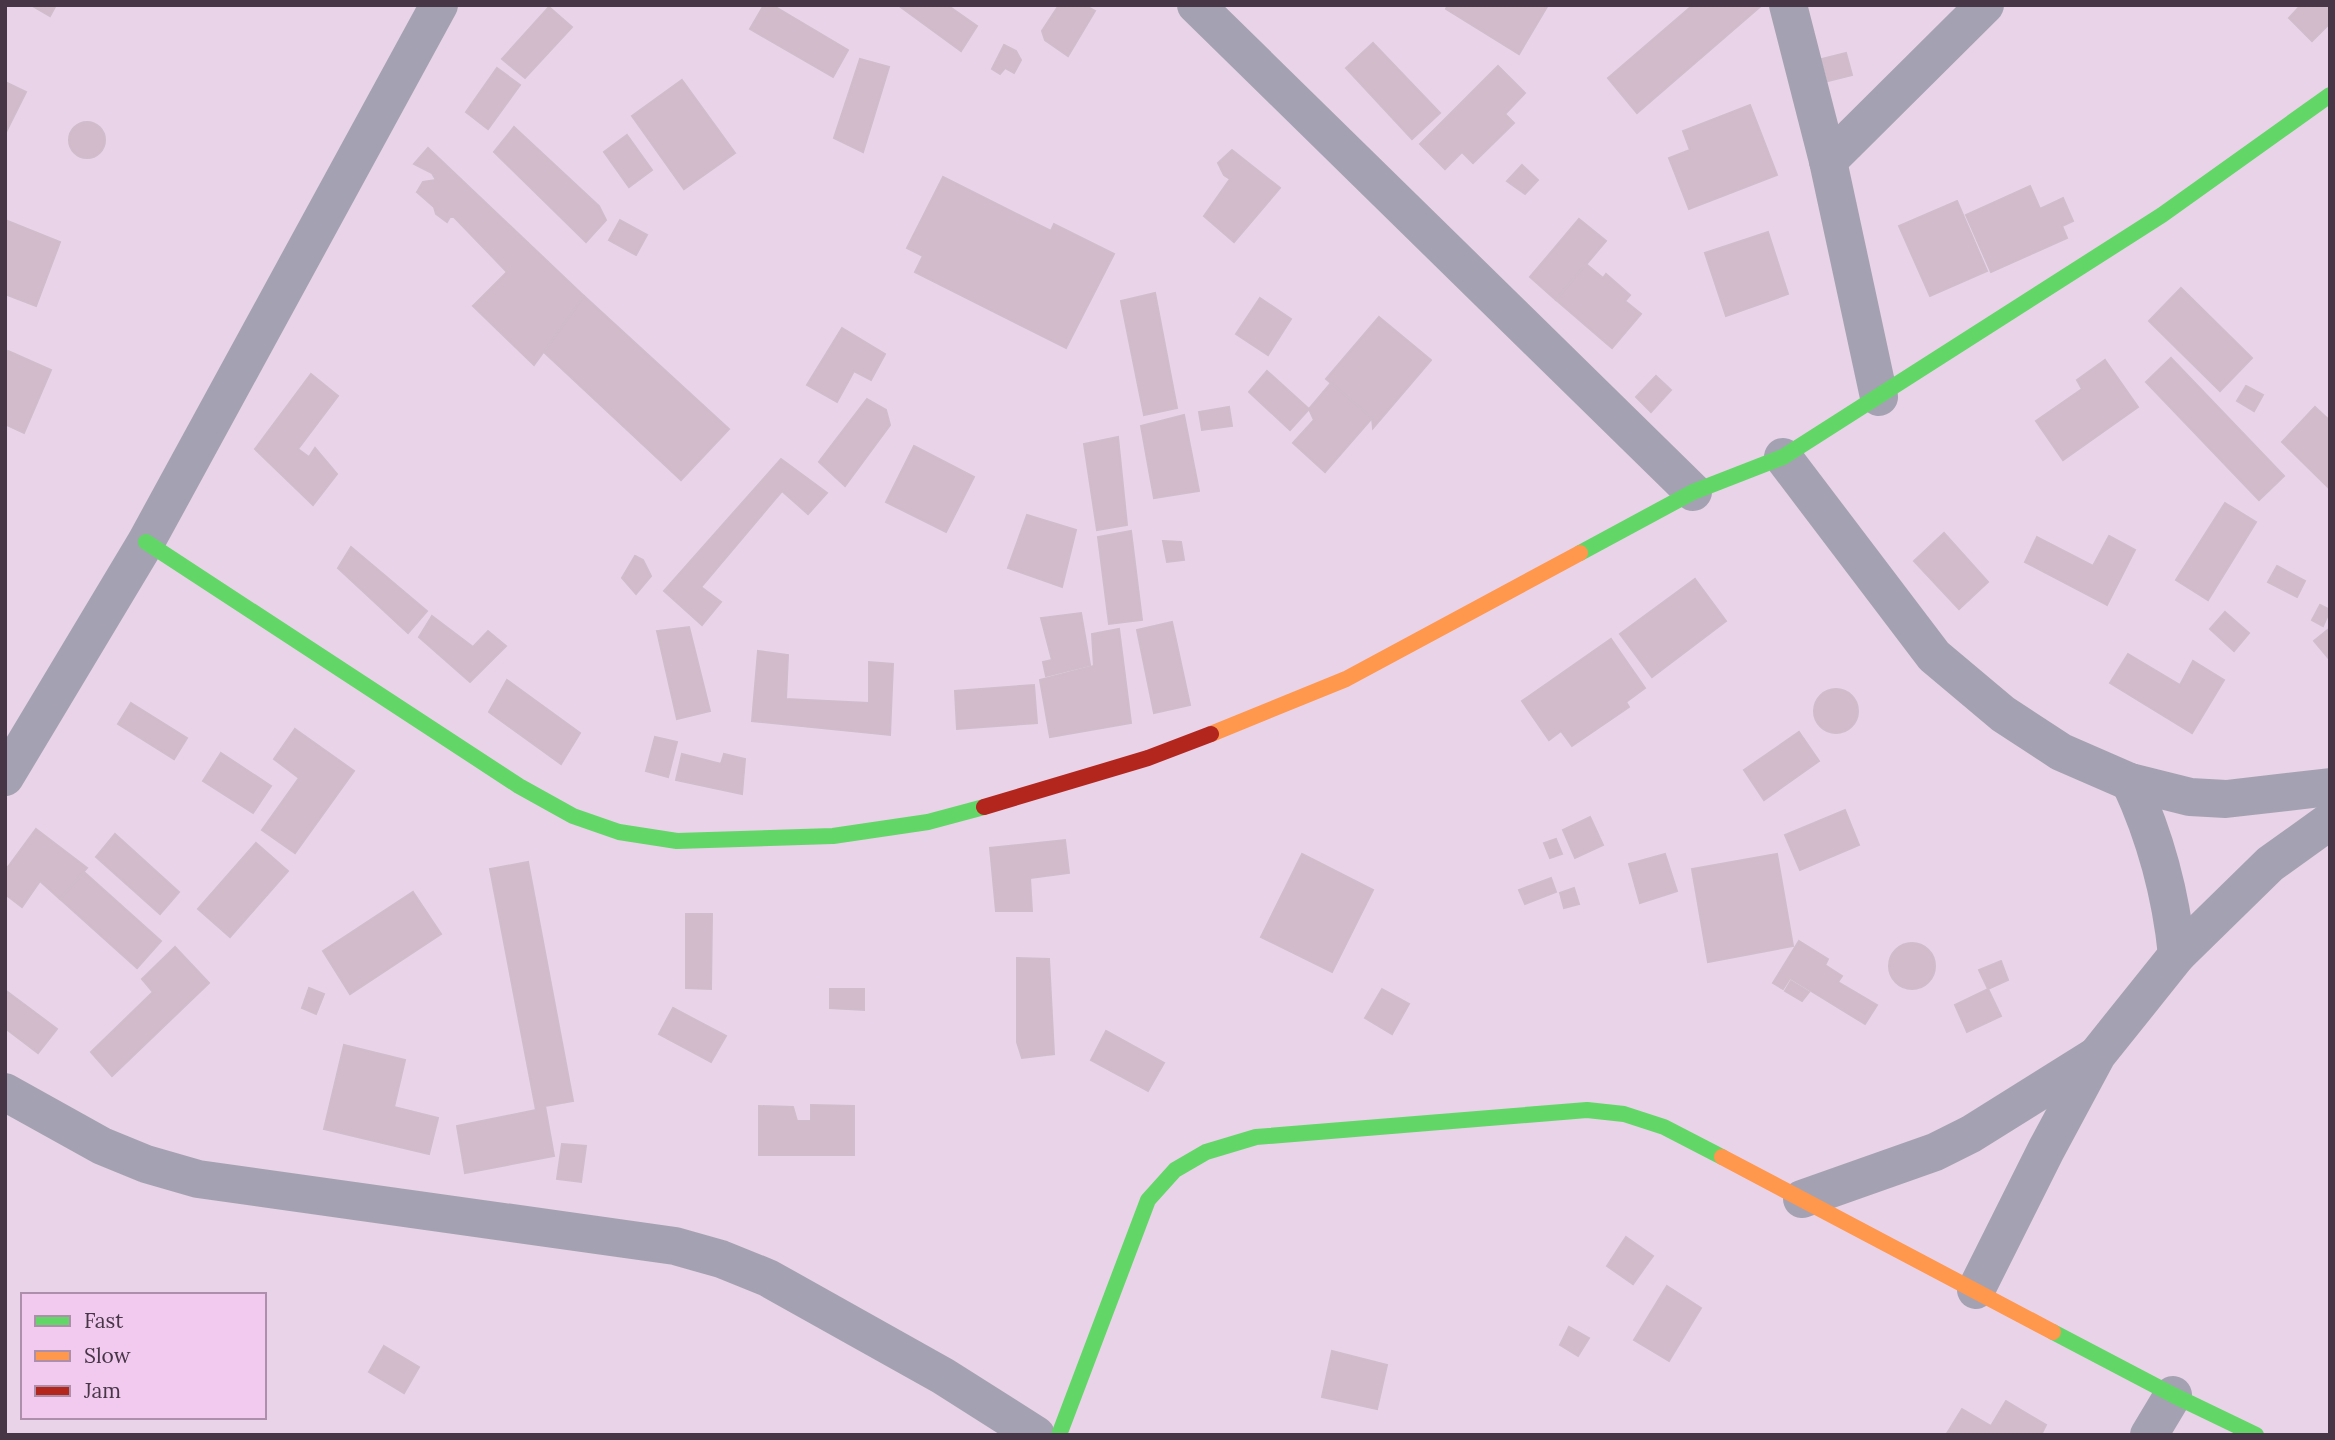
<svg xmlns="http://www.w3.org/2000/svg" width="2335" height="1440" font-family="Lora,serif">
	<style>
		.building { fill: #d2bbcb; stroke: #d0bcca; stroke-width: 2 }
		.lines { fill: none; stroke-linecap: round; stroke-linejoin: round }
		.street { stroke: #a4a2b2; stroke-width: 38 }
		.fast { stroke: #63d668; stroke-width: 16 }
		.slow { stroke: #ff974d; stroke-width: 16 }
		.jam { stroke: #b3261e; stroke-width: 16 }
	</style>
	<rect width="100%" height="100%" fill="#e9d3e8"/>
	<g class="building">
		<polygon points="31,5 56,5 50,16"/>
		<polygon points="764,5 772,5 848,50 833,77 750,29"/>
		<polygon points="898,5 947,5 977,26 961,51"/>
		<polygon points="1059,5 1084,5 1095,11 1068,56 1045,40 1042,31"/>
		<polygon points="1448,5 1548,5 1519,54 1446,9"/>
		<polygon points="1693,5 1762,5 1637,113 1608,78"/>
		<polygon points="2301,5 2330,5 2330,23 2312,41 2289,18"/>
		<polygon points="549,7 572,27 525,78 502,59"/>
		<polygon points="1373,43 1440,113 1412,139 1346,68"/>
		<polygon points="1004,45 1016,51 1021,60 1014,73 1005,68 1000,74 992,69"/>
		<polygon points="1846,53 1852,75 1828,81 1822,59"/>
		<polygon points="860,59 889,67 863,152 834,138"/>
		<polygon points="1498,66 1525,93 1505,114 1514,123 1473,163 1462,152 1445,169 1420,144"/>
		<polygon points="497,68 520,85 488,129 466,112"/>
		<polygon points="682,80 735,153 684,189 632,116"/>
		<polygon points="5,82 26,92 5,134"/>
		<polygon points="1750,105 1777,175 1689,209 1669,158 1690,150 1683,131"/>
		<circle cx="87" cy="140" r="18"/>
		<polygon points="514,127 599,206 606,220 586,242 494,152"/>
		<polygon points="627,135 652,170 629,187 604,152"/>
		<polygon points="428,148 584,296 534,365 473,306 507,272 454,217 450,217 447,222 436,214 434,207 417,192 423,182 436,180 432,173 414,164"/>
		<polygon points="1232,150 1280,188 1234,242 1204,216 1230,179 1224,175 1218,163"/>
		<polygon points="1522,165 1538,180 1525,194 1507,181"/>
		<polygon points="943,177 1051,231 1054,224 1114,254 1066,348 915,272 923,256 907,248"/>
		<polygon points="2030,186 2040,209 2063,198 2073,221 2062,226 2067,238 1991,272 1966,215"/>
		<polygon points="1957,201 1987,271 1930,296 1899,226"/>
		<polygon points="1579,219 1606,241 1556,300 1530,277"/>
		<polygon points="5,220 60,242 36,306 5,294"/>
		<polygon points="620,220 647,235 636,255 609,240"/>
		<polygon points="1768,232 1788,294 1726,316 1705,253"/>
		<polygon points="1586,264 1603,278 1606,274 1630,295 1625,301 1641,314 1612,348 1556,300"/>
		<polygon points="2181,288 2252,358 2220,391 2149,321"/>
		<polygon points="1155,293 1177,408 1144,415 1121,301"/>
		<polygon points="584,296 729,429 681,480 544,352"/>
		<polygon points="1260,298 1291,319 1268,355 1236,334"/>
		<polygon points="1379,317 1431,360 1373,428 1372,418 1326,379"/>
		<polygon points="842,328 885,354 871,380 854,371 837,402 807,385"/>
		<polygon points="8,351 51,370 24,433 5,424 5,358"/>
		<polygon points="2171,358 2284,476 2259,500 2146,382"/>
		<polygon points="2105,360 2138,407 2063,460 2036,421 2082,389 2077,380"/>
		<polygon points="1267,371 1309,409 1290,430 1249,392"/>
		<polygon points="311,374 338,396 298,449 309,457 315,448 337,474 313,505 255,449"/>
		<polygon points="1656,376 1671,390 1651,412 1636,397"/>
		<polygon points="1331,383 1372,418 1325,472 1293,443 1314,420 1309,409"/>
		<polygon points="2246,386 2263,395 2254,411 2237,401"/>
		<polygon points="867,399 886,410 890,425 845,486 819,462"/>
		<polygon points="1229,407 1232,426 1202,430 1199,412"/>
		<polygon points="2315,407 2330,421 2330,489 2282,442"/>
		<polygon points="1184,415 1199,491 1154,498 1141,426"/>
		<polygon points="1118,437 1127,525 1097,530 1084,444"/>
		<polygon points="914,446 974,477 946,532 886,502"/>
		<polygon points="781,459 827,493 808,514 782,491 701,587 721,602 702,625 664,591"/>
		<polygon points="2225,503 2256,522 2208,600 2176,580"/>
		<polygon points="1027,515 1076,530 1062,587 1008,568"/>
		<polygon points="1131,531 1142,620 1109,624 1098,537"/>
		<polygon points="1944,533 1988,582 1959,609 1914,561"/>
		<polygon points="2109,536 2135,550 2107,605 2025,562 2037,537 2093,566"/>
		<polygon points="1163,541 1181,542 1184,560 1167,562"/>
		<polygon points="351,547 427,611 408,633 338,568"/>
		<polygon points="635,556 643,560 651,576 636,594 622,578"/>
		<polygon points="2277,566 2305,581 2297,597 2268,582"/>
		<polygon points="1695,579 1726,621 1652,677 1620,634"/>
		<polygon points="2320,605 2330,610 2323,626 2312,620"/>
		<polygon points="2225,612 2249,633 2234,651 2210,629"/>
		<polygon points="1081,613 1090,665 1046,676 1043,662 1052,660 1041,618"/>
		<polygon points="432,616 473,647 488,631 506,646 470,682 419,637"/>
		<polygon points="1172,622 1190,705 1154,713 1137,630"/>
		<polygon points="689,627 710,711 677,719 657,631"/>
		<polygon points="2330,628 2330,660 2314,641"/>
		<polygon points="1119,629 1131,723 1050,737 1040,680 1094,666 1092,634"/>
		<polygon points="1611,639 1645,688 1626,702 1629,707 1572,746 1561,731 1549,740 1522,701"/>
		<polygon points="758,651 788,655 786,699 869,703 869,662 893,664 890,735 752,721"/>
		<polygon points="2128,654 2180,685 2193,661 2224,680 2192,733 2110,683"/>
		<polygon points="507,680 580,733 561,764 489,712"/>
		<polygon points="1034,685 1037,723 957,729 955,691"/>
		<circle cx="1836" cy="711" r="22"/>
		<polygon points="131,703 187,738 174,759 118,724"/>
		<polygon points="295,729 354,771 295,853 262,830 299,778 274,759"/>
		<polygon points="1799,732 1819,761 1764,800 1744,770"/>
		<polygon points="655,737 677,742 668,777 646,771"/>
		<polygon points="221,753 271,786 253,813 203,781"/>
		<polygon points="682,754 721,764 724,754 745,759 742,794 676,780"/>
		<polygon points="1845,810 1859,845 1800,870 1785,835"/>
		<polygon points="1590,817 1603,845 1575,858 1563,830"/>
		<polygon points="36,829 87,868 60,899 40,881 22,907 5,894 5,871"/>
		<polygon points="115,834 179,892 160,914 96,857"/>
		<polygon points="1556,839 1562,854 1550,858 1544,843"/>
		<polygon points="1065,840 1069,873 1030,878 1032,911 996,911 990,848"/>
		<polygon points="256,843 288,871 230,937 198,909"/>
		<polygon points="1302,854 1373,890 1332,972 1261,937"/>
		<polygon points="1665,854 1677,891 1640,903 1629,864"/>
		<polygon points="1777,854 1793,946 1708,962 1692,869"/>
		<polygon points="528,862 573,1101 545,1106 554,1156 465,1173 457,1126 536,1110 490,869"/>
		<polygon points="84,872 161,941 137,968 60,899"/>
		<polygon points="1551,878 1556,892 1525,904 1519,890"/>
		<polygon points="1574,888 1579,904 1564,908 1560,893"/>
		<polygon points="413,892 441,934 350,994 323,951"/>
		<polygon points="686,914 712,914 711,989 686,988"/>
		<polygon points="1799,941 1828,959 1825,965 1842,976 1838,982 1877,1005 1865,1024 1790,978 1783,989 1773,983"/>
		<circle cx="1912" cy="966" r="23"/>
		<polygon points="175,947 209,983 112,1076 91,1052 153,992 142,979"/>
		<polygon points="1017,958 1049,959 1054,1054 1022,1058 1017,1042"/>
		<polygon points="2001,961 2008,980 1988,989 1979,970"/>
		<polygon points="1791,981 1809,992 1802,1001 1785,991"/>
		<polygon points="309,988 324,994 316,1014 302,1008"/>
		<polygon points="830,989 864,989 864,1010 830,1008"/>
		<polygon points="1382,989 1409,1004 1392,1034 1365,1018"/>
		<polygon points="1988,989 2001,1016 1967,1032 1955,1005"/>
		<polygon points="5,990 57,1029 38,1053 5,1028"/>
		<polygon points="673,1008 726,1036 711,1062 659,1034"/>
		<polygon points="1106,1031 1164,1063 1148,1091 1091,1060"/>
		<polygon points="344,1045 405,1060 394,1107 438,1118 429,1154 324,1129"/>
		<polygon points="811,1105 854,1106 854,1155 759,1155 759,1106 793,1107 797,1121 811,1121"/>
		<polygon points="562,1144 586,1146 581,1182 557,1179"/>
		<polygon points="1626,1237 1653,1256 1633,1284 1607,1266"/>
		<polygon points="1667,1286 1701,1308 1669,1361 1634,1340"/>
		<polygon points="1569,1327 1589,1338 1578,1356 1560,1345"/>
		<polygon points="384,1346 419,1367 404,1393 369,1372"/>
		<polygon points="1332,1351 1387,1365 1377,1409 1322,1397"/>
		<polygon points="2006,1401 2046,1425 2041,1435 1946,1435 1962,1409 1991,1426"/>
	</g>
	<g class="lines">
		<g class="street">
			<polyline points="1196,5 1693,492"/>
			<polyline points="1788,5 1828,161 1879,397"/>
			<polyline points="1828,161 1985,5"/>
			<polyline points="1783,457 1934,656 2003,714 2061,752 2130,782 2190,797 2226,799 2330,787"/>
			<polyline points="5,777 146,542 439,5"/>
			<path d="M 2130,782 C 2156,838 2171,895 2177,955"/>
			<polyline points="5,1092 102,1146 146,1164 198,1179 675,1246 721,1259 768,1278 943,1376 1036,1435"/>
			<polyline points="1802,1199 1935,1152 1971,1134 2094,1057"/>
			<polyline points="1976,1290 2046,1150 2097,1055 2177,955 2270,864 2330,821"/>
			<polyline points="2149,1435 2173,1395"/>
		</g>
		<g class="fast">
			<polyline points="146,542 519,786 573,816 619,832 677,841 833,836 928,822 984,807"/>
			<polyline points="1580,553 1693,492 1783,457 2162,215 2330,95"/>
			<polyline points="2053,1332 2173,1395 2256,1435"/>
			<polyline points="1059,1435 1148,1200 1175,1170 1206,1152 1256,1137 1587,1110 1624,1114 1664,1127 1722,1157"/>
		</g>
		<g class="slow">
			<polyline points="1211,734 1346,679 1580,553"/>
			<polyline points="1722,1157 2053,1332"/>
		</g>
		<polyline class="jam" points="984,807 1148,758 1211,734"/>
	</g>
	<rect width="2335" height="1440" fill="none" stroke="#463646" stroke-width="14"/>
	<rect x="21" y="1293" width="245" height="126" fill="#f2caf0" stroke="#ad8fac" stroke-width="2"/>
	<rect x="35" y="1316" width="35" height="10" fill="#63d668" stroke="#ad8fac" stroke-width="2"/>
	<text x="84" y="1328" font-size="21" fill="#463646">Fast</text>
	<rect x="35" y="1351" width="35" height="10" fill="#ff974d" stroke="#ad8fac" stroke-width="2"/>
	<text x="84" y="1363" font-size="21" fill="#463646">Slow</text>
	<rect x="35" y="1386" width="35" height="10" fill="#b3261e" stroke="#ad8fac" stroke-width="2"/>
	<text x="84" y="1398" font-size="21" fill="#463646">Jam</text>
</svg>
